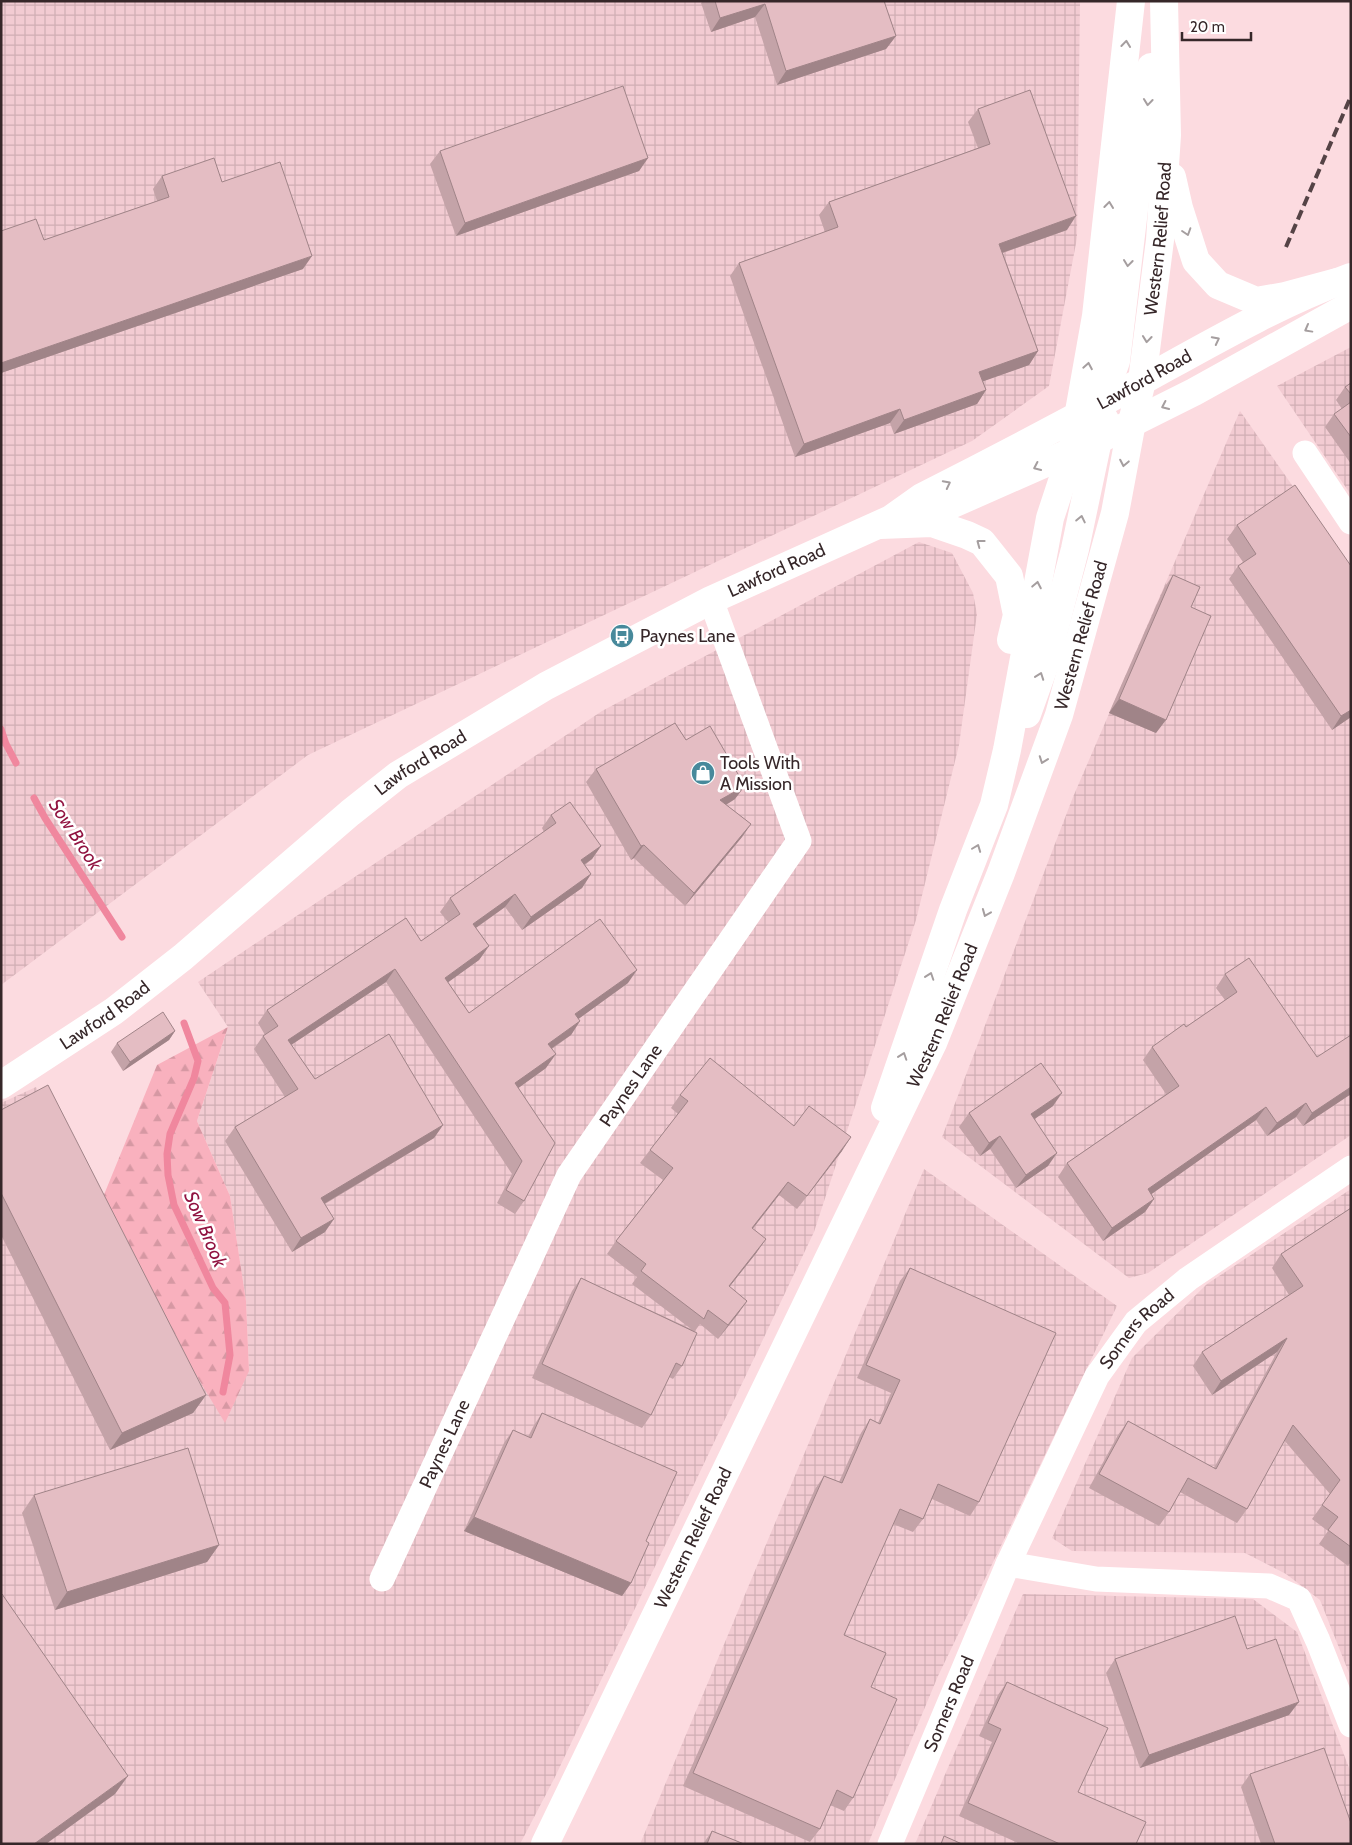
<svg xmlns="http://www.w3.org/2000/svg" width="1352" height="1845" font-family="Cabin,sans-serif">
	<style>
		.industrial { fill: url(#industrial-grid) }
		.forest { fill: url(#forest-firs) }
		.lines { fill: none; stroke-linecap: round; stroke-linejoin: round }
		.stream { stroke: #f0879e; stroke-width: 7 }
		.minor { stroke: #fff; stroke-width: 25 }
		.primary { stroke: #fff; stroke-width: 28 }
		.trunk { stroke: #fff; stroke-width: 28 }
		.rail { stroke: #554346; stroke-width: 4; stroke-dasharray: 10 5; stroke-linecap: butt }
		.wall { fill: #c4a3a8 }
		.shaded-wall { fill: #a08488 }
		.building { fill: #e4bdc3; stroke: #a08488 }
		.oneway { stroke: #a59e9f }
		.labels { text-anchor: middle; stroke-width: 5; stroke-linejoin: round; paint-order: stroke }
		.street-label { font-size: 18px; fill: #362729; stroke: #fff }
		.poi-label { font-size: 18px; fill: #362729; stroke: #fff; text-anchor: start }
		.water-label { font-size: 19px; font-style: italic; fill: #911341; stroke: #fff }
	</style>
	<defs>
		<pattern id="industrial-grid" width="8" height="8" patternUnits="userSpaceOnUse" patternTransform="scale(1.25)"><rect width="8" height="8" fill="#f2cbd2"/><path d="M0 4h8M4 0v8" fill="none" stroke="#d0aeb4"/></pattern>
		<pattern id="forest-firs" width="22" height="20" patternUnits="userSpaceOnUse" patternTransform="scale(1.25)"><rect width="22" height="20" fill="#f9b1be"/><path d="M5 1l3.5 6h-7zM16 11l3.5 6h-7z" fill="#d698a3"/></pattern>
	</defs>
	<rect width="100%" height="100%" fill="#fcdbe0"/>
	<g class="industrial">
		<polygon points="1,1 1080,1 1077,238 1049,386 972,441 308,755 1,985"/>
		<polygon points="1351,347 1351,495 1277,386"/>
		<polygon points="1240,411 1351,569 1351,1135 1148,1273 1129,1278 942,1137 1073,797"/>
		<polygon points="919,542 952,553 973,593 977,614 959,745 916,920 814,1232 554,1779 520,1844 1,1844 1,1103 36,1087 101,1202 249,1371 246,1301 230,1196 197,1121 228,1027 198,982 602,711"/>
		<polygon points="924,1169 1117,1306 938,1676 868,1844 640,1844"/>
		<polygon points="1351,1189 1351,1678 1320,1600 1286,1574 1245,1553 1072,1551 1052,1538 1132,1358 1207,1284"/>
		<polygon points="1023,1594 1253,1599 1297,1632 1351,1773 1351,1844 915,1844"/>
	</g>
	<polygon class="forest" points="228,1027 197,1121 230,1196 246,1301 249,1371 225,1423 166,1325 101,1202 157,1065"/>
	<g class="lines">
		<g class="stream">
			<polyline points="1,729 6,744 16,763"/>
			<polyline points="34,798 45,818 122,937"/>
			<polyline points="184,1023 198,1061 194,1078 170,1134 167,1154 168,1175 174,1205 213,1288 225,1303 230,1355 223,1392"/>
		</g>
		<g class="minor">
			<polyline points="1305,453 1351,522"/>
			<polyline points="1008,1564 1096,1579 1269,1586 1299,1599 1318,1641 1351,1725"/>
			<path id="s1" d="M 382,1579 L 569,1175 L 799,841 L 711,600"/>
			<path id="s2" d="M 890,1844 L 1008,1564 L 1097,1376 L 1136,1322 L 1188,1279 L 1351,1168"/>
		</g>
		<g class="primary">
			<polyline points="903,518 937,511 1098,440 1194,392 1351,305"/>
			<path id="s3" d="M 1,1085 L 114,1011 L 183,957 L 350,813 L 398,775 L 546,686 L 711,600 L 891,519 L 922,497 C 997,459 1071,420 1144,380 C 1211,343 1278,304 1351,277"/>
		</g>
		<g class="trunk">
			<polyline points="1172,177 1179,208 1196,261 1218,285 1256,301 1285,296 1337,282"/>
			<polyline points="1085,439 1101,403 1116,361 1151,67"/>
			<polyline points="880,525 932,523 967,535 982,542 1009,576 1017,615 1011,640"/>
			<polyline points="1027,714 1046,661 1075,549 1098,440 1105,420"/>
			<polyline points="885,1108 953,910 994,805 1007,750 1050,518 1072,451 1096,316 1131,1"/>
			<path id="s4" d="M 545,1844 L 933,1043 L 1001,873 L 1059,715 L 1115,513 L 1132,422 L 1142,381 L 1160,240 L 1167,135 L 1164,1"/>
		</g>
		<polyline class="rail" points="1286,247 1351,96"/>
	</g>
	<g class="wall">
		<polygon points="703,1 884,1 896,36 886,49 777,85 755,17 711,32 701,3"/>
		<polygon points="978,109 1067,230 1003,253 1038,351 1029,365 983,381 986,390 977,404 894,434 890,423 795,457 730,276 739,263 825,232 819,215 829,202 978,148 968,122"/>
		<polygon points="440,151 648,158 639,171 456,236 430,164"/>
		<polygon points="162,176 222,182 303,269 1,373 1,231 44,240 157,201 153,189"/>
		<polygon points="1351,383 1351,464 1325,427 1334,414 1342,409 1336,400 1345,387"/>
		<polygon points="1237,525 1351,566 1351,717 1332,730 1229,579 1238,566 1243,562 1227,539"/>
		<polygon points="1173,575 1191,607 1156,733 1109,713 1164,588"/>
		<polygon points="686,740 735,799 726,805 751,824 742,837 685,906 634,858 631,860 586,782 596,769"/>
		<polygon points="551,815 601,846 592,859 585,865 591,874 582,888 522,930 505,907 476,928 489,946 479,960 448,982 469,1013 628,983 578,1019 580,1021 571,1035 552,1049 546,1068 518,1088 524,1201 515,1214 497,1203 512,1174 386,982 291,1045 315,1079 443,1125 434,1138 325,1204 325,1232 292,1252 225,1141 235,1127 285,1097 254,1049 263,1036 265,1035 258,1023 267,1010 421,941 448,922 440,912 450,898 544,832 542,828"/>
		<polygon points="1225,974 1317,1057 1351,1094 1303,1126 1296,1117 1267,1136 1256,1120 1151,1194 1154,1199 1145,1212 1103,1241 1058,1177 1067,1163 1166,1094 1143,1060 1152,1047 1186,1027 1225,1000 1216,988"/>
		<polygon points="175,1031 169,1040 123,1071 111,1052 117,1043"/>
		<polygon points="680,1095 794,1126 842,1151 797,1209 779,1195 753,1228 757,1252 729,1287 747,1301 718,1339 700,1324 695,1331 682,1366 673,1379 669,1377 651,1415 642,1428 532,1378 572,1291 581,1278 691,1329 632,1284 637,1277 607,1254 616,1241 663,1180 640,1163 650,1150 678,1114 671,1108"/>
		<polygon points="1053,1106 1034,1119 1048,1166 1016,1188 990,1149 980,1156 959,1127 969,1113"/>
		<polygon points="1,1110 206,1395 193,1413 110,1450 1,1235"/>
		<polygon points="1351,1208 1351,1562 1348,1566 1319,1544 1328,1531 1312,1519 1330,1494 1284,1440 1247,1509 1237,1523 1180,1492 1169,1512 1159,1526 1089,1488 1118,1435 1128,1421 1214,1468 1277,1352 1212,1395 1193,1366 1202,1352 1289,1295 1272,1268 1281,1254"/>
		<polygon points="910,1268 979,1502 970,1516 932,1499 923,1519 913,1532 893,1524 844,1635 871,1687 853,1798 844,1811 830,1805 820,1829 810,1842 683,1786 815,1489 824,1476 839,1482 861,1433 870,1419 878,1423 891,1393 857,1378 900,1281"/>
		<polygon points="542,1413 646,1541 631,1583 622,1596 464,1531 504,1443 513,1430 528,1437 533,1427"/>
		<polygon points="34,1495 219,1545 207,1562 55,1610 22,1513"/>
		<polygon points="1247,1649 1289,1715 1140,1768 1106,1673 1115,1659"/>
		<polygon points="1007,1682 1078,1792 1136,1844 1020,1844 959,1816 992,1742 979,1736 998,1695"/>
		<polygon points="1250,1774 1351,1844 1261,1844 1241,1787"/>
		<polygon points="712,1831 744,1844 703,1844"/>
	</g>
	<g class="shaded-wall">
		<polygon points="765,4 755,17 711,32 720,18"/>
		<polygon points="896,36 886,49 777,85 786,71"/>
		<polygon points="648,158 639,171 456,236 465,223"/>
		<polygon points="1076,216 1067,230 990,257 999,244"/>
		<polygon points="312,256 303,269 1,373 1,363"/>
		<polygon points="1038,351 1029,365 970,386 979,372"/>
		<polygon points="986,390 977,404 894,434 904,420"/>
		<polygon points="900,409 890,423 795,457 804,444"/>
		<polygon points="1119,699 1166,720 1156,733 1109,713"/>
		<polygon points="1351,710 1351,717 1332,730 1341,716"/>
		<polygon points="745,786 735,799 711,814 720,800"/>
		<polygon points="751,824 742,837 685,906 694,893"/>
		<polygon points="644,845 634,858 631,860 641,846"/>
		<polygon points="601,846 592,859 572,873 581,860"/>
		<polygon points="591,874 582,888 522,930 531,917"/>
		<polygon points="515,894 505,907 463,937 473,924"/>
		<polygon points="489,946 479,960 436,991 445,978"/>
		<polygon points="395,969 386,982 279,1053 288,1040"/>
		<polygon points="637,970 628,983 566,1028 575,1014"/>
		<polygon points="580,1021 571,1035 539,1057 548,1044"/>
		<polygon points="175,1031 169,1040 123,1071 130,1062"/>
		<polygon points="556,1054 546,1068 506,1097 515,1083"/>
		<polygon points="1351,1087 1351,1094 1303,1126 1312,1113"/>
		<polygon points="1062,1093 1053,1106 1022,1128 1031,1114"/>
		<polygon points="1306,1103 1296,1117 1267,1136 1277,1123"/>
		<polygon points="1266,1107 1256,1120 1139,1203 1148,1189"/>
		<polygon points="443,1125 434,1138 312,1211 321,1198"/>
		<polygon points="1000,1136 990,1149 980,1156 989,1143"/>
		<polygon points="851,1137 842,1151 797,1209 807,1196"/>
		<polygon points="1057,1153 1048,1166 1016,1188 1026,1175"/>
		<polygon points="788,1182 779,1195 743,1241 752,1228"/>
		<polygon points="1154,1199 1145,1212 1103,1241 1112,1228"/>
		<polygon points="334,1219 325,1232 292,1252 301,1238"/>
		<polygon points="766,1239 757,1252 719,1300 729,1286"/>
		<polygon points="747,1301 738,1314 718,1339 728,1325"/>
		<polygon points="1287,1338 1277,1352 1212,1395 1221,1381"/>
		<polygon points="206,1395 193,1413 110,1450 122,1433"/>
		<polygon points="474,1517 631,1583 622,1596 464,1531"/>
		<polygon points="219,1545 207,1562 55,1610 67,1592"/>
		<polygon points="1299,1702 1289,1715 1140,1768 1149,1755"/>
		<polygon points="128,1776 115,1794 46,1844 34,1844"/>
	</g>
	<g class="building">
		<polygon points="715,1 884,1 896,36 786,71 765,4 720,18"/>
		<polygon points="623,86 648,158 465,223 440,151"/>
		<polygon points="1030,90 1076,216 999,244 1038,351 979,372 986,390 904,420 900,409 804,444 739,263 838,227 829,202 990,144 978,109"/>
		<polygon points="214,158 222,182 280,162 312,256 1,363 1,231 36,219 44,240 169,197 162,176"/>
		<polygon points="1351,383 1351,394 1345,387"/>
		<polygon points="1351,402 1351,437 1334,414"/>
		<polygon points="1295,485 1351,566 1351,710 1341,716 1238,566 1256,554 1237,525"/>
		<polygon points="1173,575 1200,587 1191,607 1211,616 1166,720 1119,699"/>
		<polygon points="675,723 686,740 710,726 745,786 720,800 751,824 694,893 644,845 641,846 596,769"/>
		<polygon points="570,802 601,846 581,860 591,874 531,917 515,894 473,924 489,946 445,978 469,1013 600,919 637,970 575,1014 580,1021 548,1044 556,1054 515,1083 555,1143 524,1201 506,1190 522,1161 395,969 288,1040 315,1079 389,1034 443,1125 321,1198 334,1219 301,1238 235,1127 298,1089 263,1036 278,1026 267,1010 406,918 421,941 460,914 450,898 556,823 551,815"/>
		<polygon points="1249,958 1317,1057 1351,1035 1351,1087 1312,1113 1306,1103 1277,1123 1266,1107 1148,1189 1154,1199 1112,1228 1067,1163 1179,1086 1152,1047 1184,1024 1186,1027 1237,992 1225,974"/>
		<polygon points="163,1012 175,1031 130,1062 117,1043"/>
		<polygon points="710,1058 794,1126 809,1106 851,1137 807,1196 788,1182 752,1228 766,1239 729,1286 747,1301 728,1325 708,1310 704,1319 641,1271 646,1264 616,1241 673,1168 650,1150 688,1101 680,1095"/>
		<polygon points="1041,1063 1062,1093 1031,1114 1057,1153 1026,1175 1000,1136 989,1143 969,1113"/>
		<polygon points="48,1085 206,1395 122,1433 1,1193 1,1110"/>
		<polygon points="1351,1208 1351,1547 1328,1530 1338,1517 1322,1505 1340,1480 1293,1425 1247,1509 1188,1478 1169,1512 1099,1474 1128,1421 1216,1469 1287,1338 1221,1381 1202,1352 1303,1286 1281,1254"/>
		<polygon points="910,1268 1056,1333 979,1502 938,1484 923,1519 900,1509 844,1635 886,1653 871,1687 897,1699 853,1798 837,1790 820,1829 693,1773 824,1476 842,1483 870,1419 880,1424 900,1380 866,1365"/>
		<polygon points="581,1278 697,1333 682,1366 676,1363 651,1415 542,1364"/>
		<polygon points="542,1413 677,1472 646,1541 649,1543 631,1583 474,1517 513,1430 531,1438"/>
		<polygon points="188,1448 219,1545 67,1592 34,1495"/>
		<polygon points="2,1594 128,1776 34,1844 2,1844 1,1842"/>
		<polygon points="1235,1616 1247,1649 1276,1639 1299,1702 1149,1755 1115,1659"/>
		<polygon points="1007,1682 1108,1728 1078,1792 1146,1822 1136,1844 1060,1844 968,1803 1001,1729 988,1723"/>
		<polygon points="1324,1748 1351,1823 1351,1844 1275,1844 1250,1774"/>
		<polygon points="712,1831 744,1844 707,1844"/>
		<polygon points="944,1836 962,1844 941,1844"/>
	</g>
	<defs><path id="oneway-chevron" d="M-2-3.5L2.5 0L-2 3.5" fill="none" stroke-width="1.6" stroke-linecap="round" stroke-linejoin="round" transform="scale(1.25)"/></defs>
	<g class="oneway">
		<use href="#oneway-chevron" transform="translate(1126 44) rotate(-84)"/>
		<use href="#oneway-chevron" transform="translate(1148 102) rotate(96)"/>
		<use href="#oneway-chevron" transform="translate(1109 205) rotate(-83)"/>
		<use href="#oneway-chevron" transform="translate(1187 232) rotate(72)"/>
		<use href="#oneway-chevron" transform="translate(1128 263) rotate(97)"/>
		<use href="#oneway-chevron" transform="translate(1308 329) rotate(151)"/>
		<use href="#oneway-chevron" transform="translate(1147 339) rotate(96)"/>
		<use href="#oneway-chevron" transform="translate(1216 340) rotate(-27)"/>
		<use href="#oneway-chevron" transform="translate(1088 366) rotate(-80)"/>
		<use href="#oneway-chevron" transform="translate(1165 406) rotate(155)"/>
		<use href="#oneway-chevron" transform="translate(1124 463) rotate(101)"/>
		<use href="#oneway-chevron" transform="translate(1037 467) rotate(155)"/>
		<use href="#oneway-chevron" transform="translate(947 484) rotate(-27)"/>
		<use href="#oneway-chevron" transform="translate(1081 519) rotate(-78)"/>
		<use href="#oneway-chevron" transform="translate(980 543) rotate(-143)"/>
		<use href="#oneway-chevron" transform="translate(1037 585) rotate(-79)"/>
		<use href="#oneway-chevron" transform="translate(1040 676) rotate(-70)"/>
		<use href="#oneway-chevron" transform="translate(1043 760) rotate(110)"/>
		<use href="#oneway-chevron" transform="translate(977 848) rotate(-69)"/>
		<use href="#oneway-chevron" transform="translate(986 913) rotate(112)"/>
		<use href="#oneway-chevron" transform="translate(930 976) rotate(-71)"/>
		<use href="#oneway-chevron" transform="translate(903 1056) rotate(-71)"/>
	</g>
	<defs>
		<g id="bus-disc" transform="scale(1.25)"><circle r="9.5" fill="#47899b" stroke="#fff"/><path d="M-5-6H5V4H4V6H2V4H-2V6H-4V4H-5ZM-3.5-4V0h7V-4ZM-3.5 1.2v1.5H-2V1.2ZM2 1.2v1.5H3.5V1.2Z" fill="#fff"/></g>
		<g id="shop-disc" transform="scale(1.25)"><circle r="9.5" fill="#47899b" stroke="#fff"/><path d="M-5-2.5h2.3a2.7 3.5 0 0 1 5.4 0H5L5.5 6h-11ZM-1.5-2.5h3a1.5 2.3 0 0 0-3 0Z" fill="#fff"/></g>
	</defs>
	<g fill-rule="evenodd">
		<use href="#bus-disc" x="622" y="636"/>
		<use href="#shop-disc" x="703" y="773"/>
	</g>
	<g class="labels">
		<g class="street-label">
			<text dy="6" stroke="none"><textPath href="#s4" startOffset="1729">Western Relief Road</textPath></text>
			<text dy="6" stroke="none"><textPath href="#s3" startOffset="1350">Lawford Road</textPath></text>
			<text dy="6" stroke="none"><textPath href="#s3" startOffset="935">Lawford Road</textPath></text>
			<text dy="6" stroke="none"><textPath href="#s4" startOffset="1324">Western Relief Road</textPath></text>
			<text dy="6" stroke="none"><textPath href="#s3" startOffset="530">Lawford Road</textPath></text>
			<text dy="6" stroke="none"><textPath href="#s3" startOffset="125">Lawford Road</textPath></text>
			<text dy="6" stroke="none"><textPath href="#s4" startOffset="919">Western Relief Road</textPath></text>
			<text dy="6" stroke="none"><textPath href="#s1" startOffset="554">Paynes Lane</textPath></text>
			<text dy="6" stroke="none"><textPath href="#s2" startOffset="574">Somers Road</textPath></text>
			<text dy="6" stroke="none"><textPath href="#s1" startOffset="149">Paynes Lane</textPath></text>
			<text dy="6" stroke="none"><textPath href="#s4" startOffset="340">Western Relief Road</textPath></text>
			<text dy="6" stroke="none"><textPath href="#s2" startOffset="152">Somers Road</textPath></text>
		</g>
		<g class="poi-label">
			<text x="640" y="642">Paynes Lane</text>
			<text x="720" y="769">Tools With<tspan x="720" dy="21">A Mission</tspan></text>
		</g>
		<g class="water-label">
			<text transform="translate(76 834) rotate(57)" y="7">Sow Brook</text>
			<text transform="translate(206 1229) rotate(67)" y="7">Sow Brook</text>
		</g>
	</g>
	<rect width="1352" height="1845" fill="none" stroke="#362729" stroke-width="5"/>
	<path d="M1182 32v8h69v-8" fill="none" stroke="#362729" stroke-width="2.5"/>
	<text x="1190" y="32" font-size="15" fill="#362729" stroke="#ffffff" stroke-width="4" paint-order="stroke">20 m</text>
</svg>
